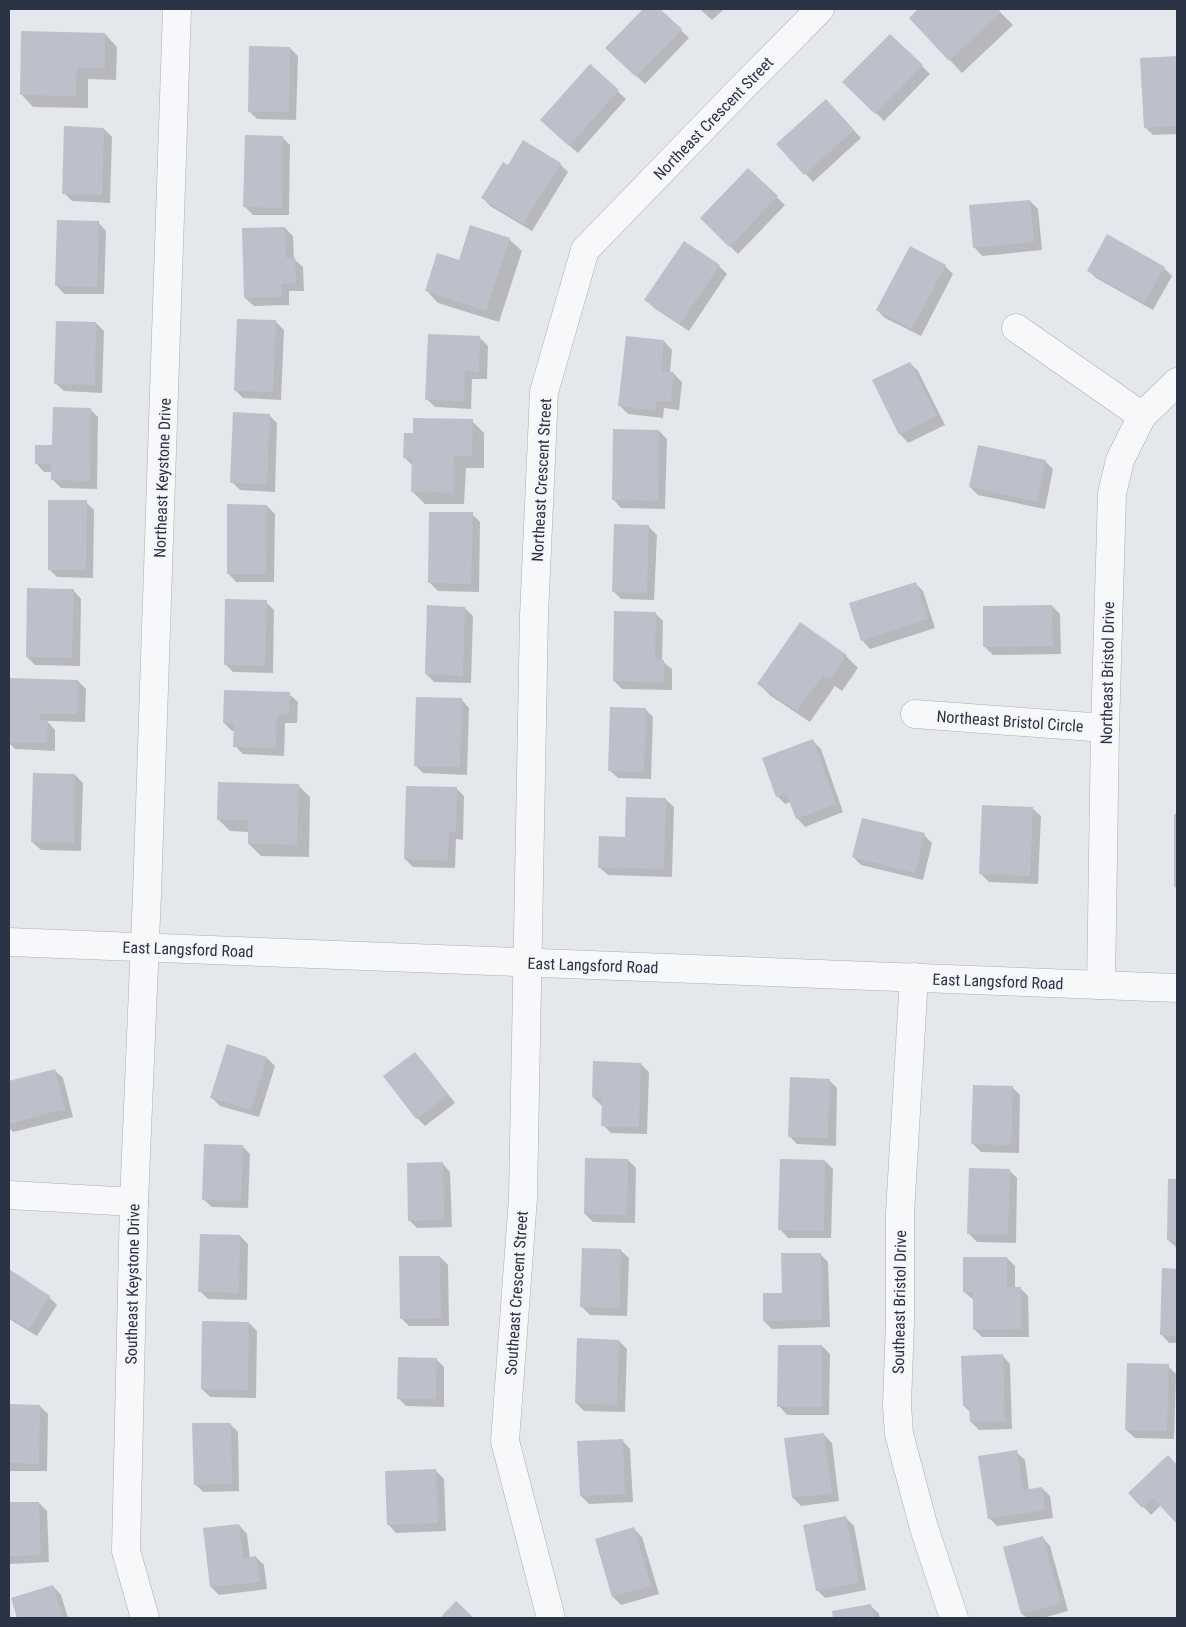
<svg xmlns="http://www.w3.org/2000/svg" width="1186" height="1627" font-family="'Roboto Condensed',sans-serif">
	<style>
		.shadow { fill: #0003 }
		.building { fill: #bbc0ca }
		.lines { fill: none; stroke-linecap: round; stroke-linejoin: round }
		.minor-casing { stroke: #a9aeb7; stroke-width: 29 }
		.minor { stroke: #f7f8fa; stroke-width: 28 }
		.labels { text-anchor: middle; stroke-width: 5; stroke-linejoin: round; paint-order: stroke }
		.street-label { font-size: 16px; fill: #2b3445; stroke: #f4f6f9 }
	</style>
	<rect width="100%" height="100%" fill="#e4e7ec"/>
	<g class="shadow">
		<polygon points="644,9 659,9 689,38 645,84 607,48"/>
		<polygon points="700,9 724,9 712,20"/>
		<polygon points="920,9 997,9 1013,25 962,73 910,18"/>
		<polygon points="105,34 117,47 116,80 88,79 88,108 33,107 21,94"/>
		<polygon points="890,35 930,74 884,121 844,82"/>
		<polygon points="290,48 298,56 296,120 257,119 249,111"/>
		<polygon points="1177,57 1177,134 1153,135 1145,127 1142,59"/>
		<polygon points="590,66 626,99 578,153 549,128"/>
		<polygon points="834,109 861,138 813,182 778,144"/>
		<polygon points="104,129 112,137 110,203 72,201 64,193"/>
		<polygon points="282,137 290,145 289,215 253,215 245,207"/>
		<polygon points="560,164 568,172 532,231 490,206 482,197 509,167"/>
		<polygon points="748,170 785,205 738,254 701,218"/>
		<polygon points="1030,201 1038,209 1042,250 982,256 974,247"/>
		<polygon points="98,222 106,231 104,294 64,294 56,285"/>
		<polygon points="285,228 293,236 294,259 303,267 304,291 289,291 289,305 254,306 245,298"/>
		<polygon points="509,239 522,251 499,322 438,303 426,290 459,262"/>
		<polygon points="719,266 727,274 689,331 654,308 646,300"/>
		<polygon points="945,266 953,274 921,336 885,318 877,310"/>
		<polygon points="1164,268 1172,276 1153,310 1096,278 1088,270"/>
		<polygon points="276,322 284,330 281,400 243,398 235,390"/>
		<polygon points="96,323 104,331 102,393 64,391 55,383"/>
		<polygon points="480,338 488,346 487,379 472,379 471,409 435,407 427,399"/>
		<polygon points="627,338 664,341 672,350 670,373 674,374 682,382 679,410 664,408 663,418 628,414 620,406"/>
		<polygon points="910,363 918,371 945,425 908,443 900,434"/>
		<polygon points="90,409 98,417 97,489 61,488 53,480 53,472 44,472 36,463"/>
		<polygon points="269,415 277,423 275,492 240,490 232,482"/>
		<polygon points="472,421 484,433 484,468 466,468 464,504 425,504 412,491 413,466 404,457 414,434"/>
		<polygon points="659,431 667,439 665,509 621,508 613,499"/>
		<polygon points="1045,461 1053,469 1045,509 978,495 970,487"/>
		<polygon points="86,502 94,510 93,578 57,577 49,569"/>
		<polygon points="267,506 275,514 274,582 236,582 228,573"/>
		<polygon points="472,514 480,522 479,592 438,591 430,583"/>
		<polygon points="649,527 657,535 654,600 621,599 613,591"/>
		<polygon points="915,583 923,591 935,628 870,649 862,640"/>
		<polygon points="73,590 81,599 80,666 35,665 27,657"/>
		<polygon points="266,602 274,610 273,673 233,672 225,664"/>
		<polygon points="1052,606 1060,614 1061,654 993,655 985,647"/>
		<polygon points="465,608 473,616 471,683 434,682 426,674"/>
		<polygon points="655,613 663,621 662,661 672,669 672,690 622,689 614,681"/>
		<polygon points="846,656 858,668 842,691 835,686 810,722 771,696 759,684"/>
		<polygon points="9,679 78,681 86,689 85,722 47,721 55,730 55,751 15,749 9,743"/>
		<polygon points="289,694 298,702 297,723 285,723 284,756 243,754 235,746 235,731 232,731 224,723"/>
		<polygon points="461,699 469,708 467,775 423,773 415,765"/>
		<polygon points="645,709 653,717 651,779 618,778 609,770"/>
		<polygon points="813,741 821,749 843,812 805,827 797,818 791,802 785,804 777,796"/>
		<polygon points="75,775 83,783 81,851 41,850 32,842"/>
		<polygon points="298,785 310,797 309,857 261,856 249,844 249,832 230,831 218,819"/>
		<polygon points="456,788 464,796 463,840 456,839 455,868 413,867 405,859"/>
		<polygon points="665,799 674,807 672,877 608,875 599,867"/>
		<polygon points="1032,808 1041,816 1038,884 989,882 981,874"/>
		<polygon points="1175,816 1177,816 1177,889 1175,887"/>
		<polygon points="924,835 932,843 923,880 861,865 853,857"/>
		<polygon points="415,1054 423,1062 455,1103 425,1126 417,1118 385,1077"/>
		<polygon points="267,1058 275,1066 259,1117 220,1106 212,1098"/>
		<polygon points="641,1064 649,1072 647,1134 611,1133 603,1125 603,1105 601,1105 593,1097"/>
		<polygon points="54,1070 63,1078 73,1117 13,1132 9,1128 9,1082"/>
		<polygon points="829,1080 837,1088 836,1146 797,1144 789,1136"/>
		<polygon points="1012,1087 1020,1095 1019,1153 981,1152 972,1143"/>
		<polygon points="242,1146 250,1154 248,1208 212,1207 203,1199"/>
		<polygon points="628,1160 636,1168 635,1223 593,1222 585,1214"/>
		<polygon points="825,1161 833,1169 831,1238 788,1238 780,1229"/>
		<polygon points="442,1163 450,1172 452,1227 417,1228 409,1220"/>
		<polygon points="1009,1170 1017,1178 1016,1243 977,1242 969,1234"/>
		<polygon points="1170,1180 1177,1180 1177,1248 1168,1240"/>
		<polygon points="240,1236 248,1244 247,1300 208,1299 200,1291"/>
		<polygon points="620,1250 629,1258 627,1316 590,1315 582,1307"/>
		<polygon points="820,1254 828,1262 830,1327 772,1329 764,1321 783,1294"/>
		<polygon points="440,1257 448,1265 449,1326 409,1326 401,1318"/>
		<polygon points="1007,1258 1015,1266 1015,1288 1020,1288 1028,1296 1029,1337 982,1337 974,1329 974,1300 964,1292"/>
		<polygon points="1163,1270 1177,1270 1177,1343 1169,1343 1161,1334"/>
		<polygon points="9,1271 49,1297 57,1305 37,1336 9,1319"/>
		<polygon points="249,1323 257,1331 256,1398 210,1397 202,1389"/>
		<polygon points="619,1341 627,1349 625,1412 584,1411 576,1403"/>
		<polygon points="822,1346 830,1354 829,1415 787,1415 779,1406"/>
		<polygon points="1002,1355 1010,1364 1012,1429 979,1430 971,1422 971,1413 964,1406"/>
		<polygon points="436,1359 444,1367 444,1407 406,1406 398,1398"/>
		<polygon points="1168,1366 1176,1374 1174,1439 1135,1438 1126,1430"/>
		<polygon points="9,1405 40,1406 48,1414 47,1471 9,1471"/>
		<polygon points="230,1424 238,1432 239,1491 203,1492 195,1484"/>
		<polygon points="824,1435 832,1443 839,1501 801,1506 793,1498"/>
		<polygon points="622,1440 630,1449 633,1502 589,1504 581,1496"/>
		<polygon points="1016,1452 1025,1460 1029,1490 1042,1488 1050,1496 1053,1518 997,1526 989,1518"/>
		<polygon points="1168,1457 1177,1467 1177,1522 1161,1505 1151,1515 1130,1493"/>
		<polygon points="436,1471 444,1479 446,1531 396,1533 388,1524"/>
		<polygon points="9,1503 39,1503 47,1511 49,1562 10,1564 9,1562"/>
		<polygon points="846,1518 854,1526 866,1590 825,1598 817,1590"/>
		<polygon points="239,1525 247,1534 250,1558 256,1557 264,1565 267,1589 219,1595 211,1587"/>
		<polygon points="634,1529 642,1537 659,1594 621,1605 613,1597 596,1540"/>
		<polygon points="1042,1537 1050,1546 1068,1611 1043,1618 1027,1618 1022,1614 1005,1548"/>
		<polygon points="53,1586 61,1595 68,1618 18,1618 13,1599"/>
		<polygon points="871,1606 879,1614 880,1618 834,1618 833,1612"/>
	</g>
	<g class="building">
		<polygon points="643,9 660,9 682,29 636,77 605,48"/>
		<polygon points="918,9 998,9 1001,12 949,61 909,18"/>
		<polygon points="21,31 105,33 105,68 77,68 76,96 20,95"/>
		<polygon points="890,34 923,65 875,114 842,82"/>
		<polygon points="249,46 290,47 289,112 248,112"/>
		<polygon points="1177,56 1177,126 1144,128 1140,58"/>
		<polygon points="590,64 619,90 569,146 540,120"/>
		<polygon points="826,99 854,130 804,175 776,144"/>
		<polygon points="64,126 104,128 102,195 62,194"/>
		<polygon points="245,135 283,136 282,208 243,207"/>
		<polygon points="523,140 561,163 523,224 481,198 503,162 508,165"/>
		<polygon points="748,168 778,196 729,247 700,218"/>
		<polygon points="1030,200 1034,242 973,248 969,205"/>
		<polygon points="57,220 99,221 97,287 55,286"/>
		<polygon points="470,225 510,238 486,311 425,291 437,253 459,260"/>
		<polygon points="285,227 286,258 295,257 296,283 281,284 282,297 244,298 242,228"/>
		<polygon points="1107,234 1165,267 1144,303 1087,271"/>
		<polygon points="684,241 720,265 680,324 644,300"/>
		<polygon points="910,246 946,265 912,329 876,310"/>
		<polygon points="237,319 276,320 273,392 234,391"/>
		<polygon points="56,321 96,322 95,385 54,384"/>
		<polygon points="428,334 480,336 479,372 465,371 464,401 425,400"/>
		<polygon points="626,336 664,340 661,371 674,372 671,402 656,401 655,411 618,406"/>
		<polygon points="910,362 937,416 899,435 872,380"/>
		<polygon points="53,407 91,408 90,481 51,480 51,464 35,464 35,445 52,445"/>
		<polygon points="233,412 270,414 267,484 230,483"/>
		<polygon points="413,418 473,419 472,456 454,456 453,493 411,492 412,458 403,458 404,433 413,433"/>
		<polygon points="613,429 659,430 658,501 612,500"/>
		<polygon points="978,445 1046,460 1037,502 969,487"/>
		<polygon points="48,500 87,500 86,570 48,570"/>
		<polygon points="227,504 267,505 266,574 227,574"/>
		<polygon points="429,512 473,512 471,584 428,583"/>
		<polygon points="614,524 649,525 647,593 612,592"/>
		<polygon points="916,582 928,619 861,641 849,603"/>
		<polygon points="27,588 74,589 72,658 26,657"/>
		<polygon points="225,599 267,600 265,666 224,665"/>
		<polygon points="427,605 465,607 463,676 425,674"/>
		<polygon points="1052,605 1053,646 983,647 983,606"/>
		<polygon points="614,611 656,612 655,659 664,660 664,683 613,681"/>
		<polygon points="800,622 847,655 830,679 823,675 797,711 757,684"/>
		<polygon points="9,678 78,680 77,714 40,714 39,720 48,720 47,743 9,742"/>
		<polygon points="224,690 290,692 289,715 277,715 276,748 233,747 234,723 223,723"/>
		<polygon points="416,697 462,698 460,767 414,766"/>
		<polygon points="610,707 646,708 644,772 608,771"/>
		<polygon points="813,739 836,804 796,819 786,793 776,797 762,758"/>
		<polygon points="33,773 75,774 74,843 31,842"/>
		<polygon points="218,782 299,784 297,845 248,844 248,820 217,820"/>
		<polygon points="406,786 457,787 456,832 449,832 448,861 404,859"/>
		<polygon points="626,797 666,798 664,869 598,868 599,836 625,837"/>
		<polygon points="982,805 1033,807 1030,876 979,874"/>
		<rect x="1174" y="814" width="3" height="73"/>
		<polygon points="862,818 925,833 915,873 852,857"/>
		<polygon points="227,1044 267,1057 251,1110 210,1098"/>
		<polygon points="415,1052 448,1095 416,1119 383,1076"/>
		<polygon points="593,1061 641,1063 639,1127 601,1126 602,1098 592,1097"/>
		<polygon points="55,1069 65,1109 9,1124 9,1081"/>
		<polygon points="790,1077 830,1079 828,1138 788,1137"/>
		<polygon points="973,1085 1013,1086 1011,1145 971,1144"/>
		<polygon points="204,1144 243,1145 241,1201 202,1200"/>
		<polygon points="585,1158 628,1159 627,1215 584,1214"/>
		<polygon points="780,1159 825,1160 824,1231 778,1230"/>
		<polygon points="443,1162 444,1220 408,1221 407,1163"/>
		<polygon points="969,1168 1010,1169 1008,1235 967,1234"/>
		<polygon points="1168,1179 1177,1179 1177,1241 1167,1240"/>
		<polygon points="200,1234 240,1235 239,1293 198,1292"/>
		<polygon points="582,1248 621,1249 620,1308 580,1307"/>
		<polygon points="781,1253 821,1253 822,1320 763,1321 763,1293 782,1293"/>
		<polygon points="399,1256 440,1256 441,1318 400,1319"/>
		<polygon points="963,1257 1007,1257 1007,1287 1021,1287 1021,1329 973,1330 973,1292 963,1292"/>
		<polygon points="1162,1268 1177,1269 1177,1336 1160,1335"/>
		<polygon points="9,1269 50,1296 29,1329 9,1317"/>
		<polygon points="202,1321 249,1322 248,1390 201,1389"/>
		<polygon points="577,1338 619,1340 617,1405 575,1403"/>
		<polygon points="778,1345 822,1345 822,1407 777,1407"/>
		<polygon points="1003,1354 1005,1421 970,1422 969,1406 963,1406 961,1356"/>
		<polygon points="398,1357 437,1358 436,1399 397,1399"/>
		<polygon points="1127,1363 1169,1364 1167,1431 1125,1430"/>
		<polygon points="9,1404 40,1405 39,1464 9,1463"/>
		<polygon points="192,1423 231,1423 232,1484 194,1485"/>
		<polygon points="824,1433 832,1493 792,1498 784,1438"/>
		<polygon points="623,1439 625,1494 580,1496 577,1441"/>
		<polygon points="1017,1450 1023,1490 1042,1487 1045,1510 988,1519 978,1456"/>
		<polygon points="1168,1455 1177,1465 1177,1524 1153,1498 1142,1508 1128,1493"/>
		<polygon points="436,1469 438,1523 387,1525 385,1471"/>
		<polygon points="9,1502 39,1502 41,1555 9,1556"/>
		<polygon points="846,1516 859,1583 816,1591 803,1525"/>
		<polygon points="239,1524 243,1558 256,1556 260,1582 210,1587 203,1528"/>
		<polygon points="634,1527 651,1586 612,1597 595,1539"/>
		<polygon points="1043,1536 1061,1603 1021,1614 1003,1547"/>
		<polygon points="53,1585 63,1618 17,1618 11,1598"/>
		<polygon points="456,1601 474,1618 440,1618"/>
		<polygon points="871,1604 874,1618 833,1618 832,1611"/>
	</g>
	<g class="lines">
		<g class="minor-casing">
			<g id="minor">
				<polyline points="1016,328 1142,416"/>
				<polyline points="915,714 1105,728"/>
				<polyline points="9,942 1177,988"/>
				<polyline points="914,977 900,1213 900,1321 897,1405 899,1434 924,1528 954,1618"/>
				<polyline points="1101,985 1105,728 1112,494 1120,460 1142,416 1177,382"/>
				<polyline points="9,1195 134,1202"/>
				<polyline points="145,1618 126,1551 134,1202 147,894 177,9"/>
				<polyline points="551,1618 505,1441 523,1198 534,616 544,392 585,250 738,92 820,9"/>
			</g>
		</g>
		<use href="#minor" class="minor"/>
	</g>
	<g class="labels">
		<g class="street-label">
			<text transform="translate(713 118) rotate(-46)" y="6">Northeast Crescent Street</text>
			<text transform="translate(162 478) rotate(-88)" y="6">Northeast Keystone Drive</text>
			<text transform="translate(541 480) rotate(-87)" y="6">Northeast Crescent Street</text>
			<text transform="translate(1107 673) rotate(-89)" y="6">Northeast Bristol Drive</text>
			<text transform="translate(1010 721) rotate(4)" y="6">Northeast Bristol Circle</text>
			<text transform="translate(188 949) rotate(2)" y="6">East Langsford Road</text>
			<text transform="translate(593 965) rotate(2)" y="6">East Langsford Road</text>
			<text transform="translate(998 981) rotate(2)" y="6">East Langsford Road</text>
			<text transform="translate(132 1284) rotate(-89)" y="6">Southeast Keystone Drive</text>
			<text transform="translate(516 1293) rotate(-86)" y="6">Southeast Crescent Street</text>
			<text transform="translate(899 1302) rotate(-89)" y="6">Southeast Bristol Drive</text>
		</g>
	</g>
	<rect width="1186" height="1627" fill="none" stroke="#2b3445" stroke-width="20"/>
</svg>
